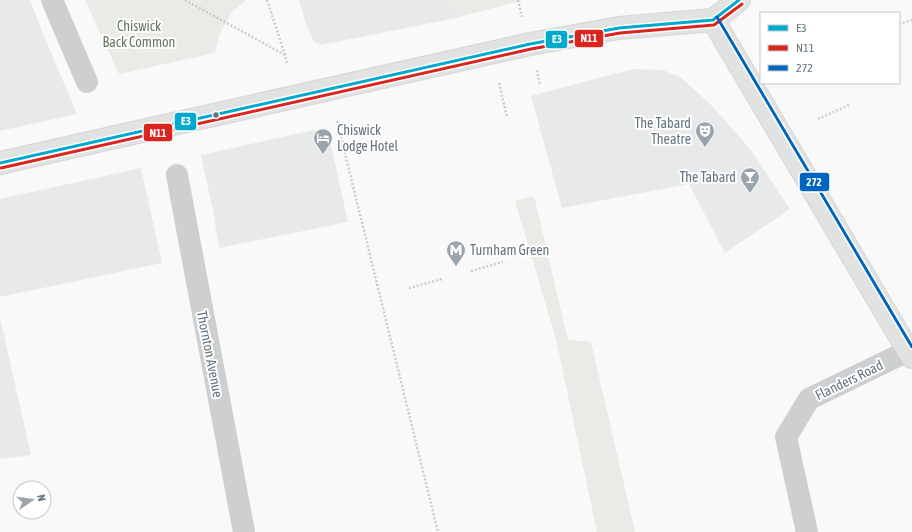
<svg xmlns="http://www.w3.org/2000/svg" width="912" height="532" font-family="'Asap Condensed',sans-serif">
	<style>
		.built { fill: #e8e9e9 }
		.green { fill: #e8ebe6 }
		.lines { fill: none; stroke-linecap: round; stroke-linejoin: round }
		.secondary-casing { stroke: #d5d6d7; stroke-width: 24 }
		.path { stroke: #cbcccd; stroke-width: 2.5; stroke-dasharray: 2 2; stroke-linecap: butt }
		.street { stroke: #cecfd0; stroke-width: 22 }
		.secondary { stroke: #e1e2e2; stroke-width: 22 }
		.bus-1-casing { stroke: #fff; stroke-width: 6 }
		.bus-2-casing { stroke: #fff; stroke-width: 6 }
		.bus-3-casing { stroke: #fff; stroke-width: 6 }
		.bus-1 { stroke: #00a9ce; stroke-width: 3 }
		.bus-2 { stroke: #dc241f; stroke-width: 3 }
		.bus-3 { stroke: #0065bd; stroke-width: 3 }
		.bus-dot { fill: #657683; stroke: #fff; stroke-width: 1.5 }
		.labels { text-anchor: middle; stroke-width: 4; stroke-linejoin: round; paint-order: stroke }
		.park-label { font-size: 14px; fill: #687a64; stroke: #fff }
		.poi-label { font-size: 14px; fill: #657683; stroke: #fff; text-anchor: end }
		.street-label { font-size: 14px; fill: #657683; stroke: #fff }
		.line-badge { stroke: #fff; stroke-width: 1.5 }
		.badge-label { font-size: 11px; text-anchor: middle; font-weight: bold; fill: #fff }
	</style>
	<rect width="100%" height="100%" fill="#f9f9f9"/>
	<g class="built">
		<polygon points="0,0 30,0 42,31 77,114 0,131"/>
		<polygon points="299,0 452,0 456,18 321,45 314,42 306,24"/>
		<polygon points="633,69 663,70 680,77 696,91 712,106 751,150 790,209 725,253 689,184 562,208 531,96"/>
		<polygon points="327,127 348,222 219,248 213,211 201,155"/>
		<polygon points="141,168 162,263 0,297 0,199"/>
		<polygon points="0,318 31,455 0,459"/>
	</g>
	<g class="green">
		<polygon points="85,0 246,0 232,12 219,35 215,53 119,74"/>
		<polygon points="452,0 523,0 456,18"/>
		<polygon points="534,196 568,340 591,342 635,532 597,532 556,339 515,201"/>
	</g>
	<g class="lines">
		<g class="secondary-casing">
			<g id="secondary">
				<polyline points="713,20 912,357"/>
				<polyline points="0,163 111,138 530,44 619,28 713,20 739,0"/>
			</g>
		</g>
		<g class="path">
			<polyline points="185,0 285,55"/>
			<polyline points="267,0 285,55 287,64"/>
			<polyline points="518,0 522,17"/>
			<polyline points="899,24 912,20"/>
			<polyline points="537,70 540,85"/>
			<polyline points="499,83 507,117"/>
			<polyline points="818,119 849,105"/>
			<polyline points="337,121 438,532"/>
			<polyline points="471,271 503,262"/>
			<polyline points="409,288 442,279"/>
		</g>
		<g class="street">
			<polyline points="52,0 87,82"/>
			<polyline points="177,175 244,532"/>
			<polyline points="807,532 786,437 809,399 908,351"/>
		</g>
		<use href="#secondary" class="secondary"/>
		<g class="bus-1-casing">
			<polyline id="bus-1" points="0,163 530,44 619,28 713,20 739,0"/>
		</g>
		<g class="bus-2-casing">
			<polyline id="bus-2" points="1,168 531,49 620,33 714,25 742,4"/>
		</g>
		<g class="bus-3-casing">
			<polyline id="bus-3" points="717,17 912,347"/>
		</g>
		<use href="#bus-1" class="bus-1"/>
		<use href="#bus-2" class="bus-2"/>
		<use href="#bus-3" class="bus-3"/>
	</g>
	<defs>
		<g id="theatre-pin" transform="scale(1)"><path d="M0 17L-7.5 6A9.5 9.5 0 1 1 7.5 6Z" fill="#99a4ac" stroke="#fff"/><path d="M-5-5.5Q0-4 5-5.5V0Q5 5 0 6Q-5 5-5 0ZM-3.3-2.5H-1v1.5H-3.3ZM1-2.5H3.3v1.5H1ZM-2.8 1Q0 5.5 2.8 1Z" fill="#fff"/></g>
		<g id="hotel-pin" transform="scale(1)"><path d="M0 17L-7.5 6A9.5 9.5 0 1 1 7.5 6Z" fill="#99a4ac" stroke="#fff"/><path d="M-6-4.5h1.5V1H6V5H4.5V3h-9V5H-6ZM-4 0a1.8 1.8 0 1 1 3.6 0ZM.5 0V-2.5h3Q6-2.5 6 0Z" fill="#fff"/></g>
		<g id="bar-pin" transform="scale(1)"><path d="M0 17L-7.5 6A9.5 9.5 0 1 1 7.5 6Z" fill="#99a4ac" stroke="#fff"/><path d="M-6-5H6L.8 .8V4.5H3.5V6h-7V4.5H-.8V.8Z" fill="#fff"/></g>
		<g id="metro-pin" transform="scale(1)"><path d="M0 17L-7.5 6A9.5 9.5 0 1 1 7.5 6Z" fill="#99a4ac" stroke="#fff"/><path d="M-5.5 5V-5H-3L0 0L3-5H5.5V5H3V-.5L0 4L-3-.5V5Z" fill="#fff"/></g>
	</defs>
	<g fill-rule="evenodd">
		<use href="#theatre-pin" x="705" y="131"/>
		<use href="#hotel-pin" x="323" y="138"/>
		<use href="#bar-pin" x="750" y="177"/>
		<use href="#metro-pin" x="456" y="250"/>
	</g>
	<circle class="bus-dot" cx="216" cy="115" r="3.5"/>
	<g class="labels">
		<g class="park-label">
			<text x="139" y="31">Chiswick<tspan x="139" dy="16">Back Common</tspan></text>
		</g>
		<g class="poi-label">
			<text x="691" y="128">The Tabard<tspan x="691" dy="16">Theatre</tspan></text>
			<text x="337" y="135" text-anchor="start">Chiswick<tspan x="337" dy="16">Lodge Hotel</tspan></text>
			<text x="736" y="182">The Tabard</text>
			<text x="470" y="255" text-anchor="start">Turnham Green</text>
		</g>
		<g class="street-label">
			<text transform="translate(210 354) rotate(79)" y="5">Thornton Avenue</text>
			<text transform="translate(849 380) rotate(-26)" y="5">Flanders Road</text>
		</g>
	</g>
	<g class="line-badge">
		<rect x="574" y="29" width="30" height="19" rx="4" fill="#dc241f"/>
		<rect x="545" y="30" width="23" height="19" rx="4" fill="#00a9ce"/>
		<rect x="174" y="112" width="23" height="19" rx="4" fill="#00a9ce"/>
		<rect x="143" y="123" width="30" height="19" rx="4" fill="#dc241f"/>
		<rect x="799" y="172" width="31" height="20" rx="4" fill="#0065bd"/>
	</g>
	<g class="badge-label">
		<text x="589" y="42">N11</text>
		<text x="557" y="43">E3</text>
		<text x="186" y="125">E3</text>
		<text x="158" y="137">N11</text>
		<text x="814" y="186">272</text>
	</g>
	<rect x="760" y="12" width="140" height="72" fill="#ffffff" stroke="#c1c8cd"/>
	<rect x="768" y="25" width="20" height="6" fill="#00a9ce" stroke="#c1c8cd"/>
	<text x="796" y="32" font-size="12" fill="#657683">E3</text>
	<rect x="768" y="45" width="20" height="6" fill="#dc241f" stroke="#c1c8cd"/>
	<text x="796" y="52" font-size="12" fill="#657683">N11</text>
	<rect x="768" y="65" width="20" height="6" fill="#0065bd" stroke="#c1c8cd"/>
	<text x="796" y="72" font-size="12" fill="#657683">272</text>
	<g transform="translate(32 500) rotate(77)"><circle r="19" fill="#ffffff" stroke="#c1c8cd"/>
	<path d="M0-3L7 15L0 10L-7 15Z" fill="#99a4ac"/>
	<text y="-6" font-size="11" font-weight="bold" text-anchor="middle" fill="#657683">N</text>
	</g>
</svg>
